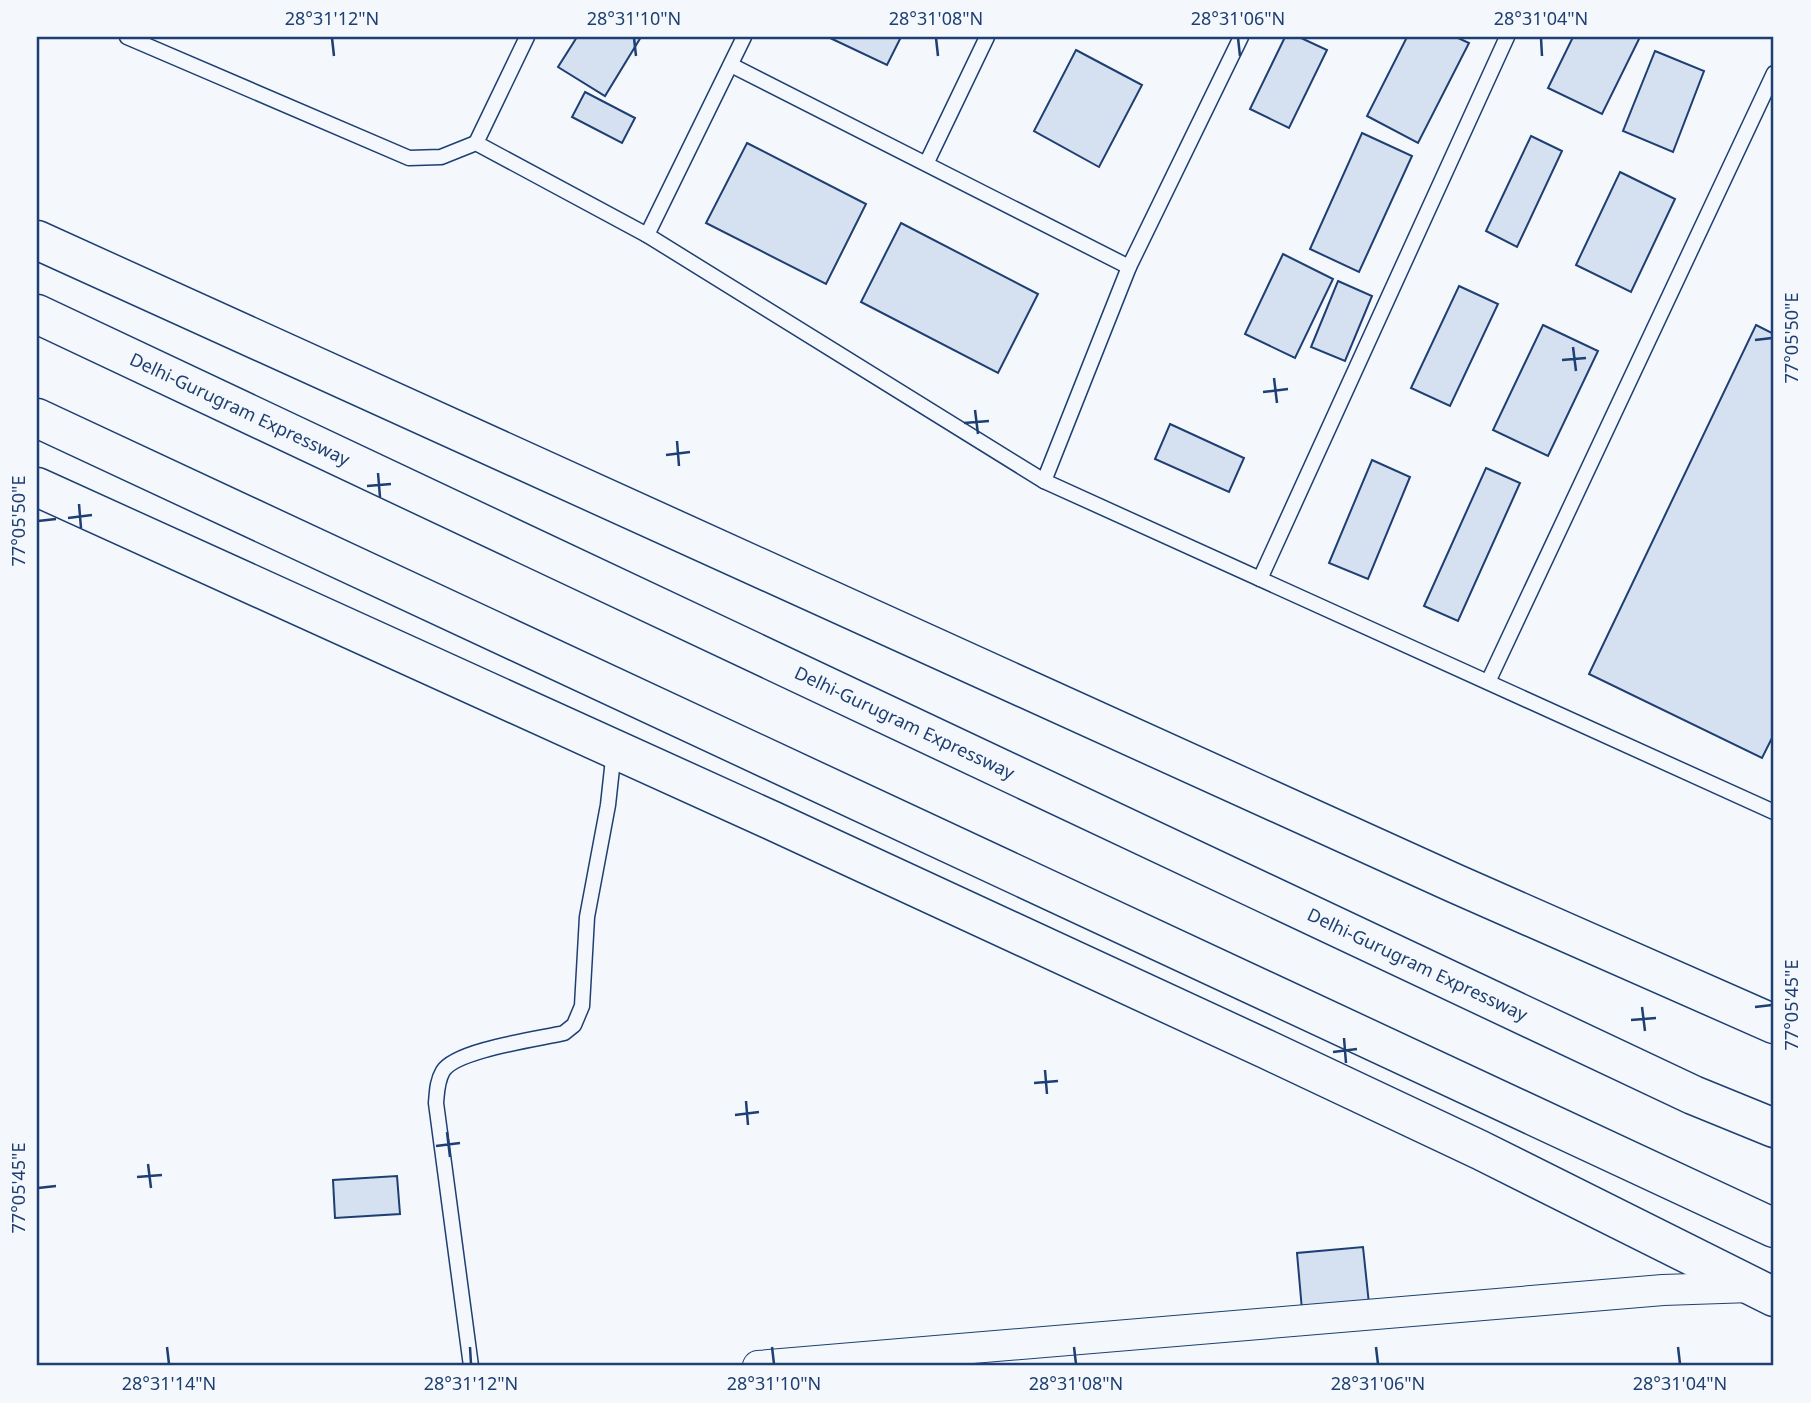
<svg xmlns="http://www.w3.org/2000/svg" width="1811" height="1403" font-family="'Noto Sans',sans-serif">
	<style>
		.building { fill: #d5e0f0; stroke: #1d3f73; stroke-width: 2 }
		.lines { fill: none; stroke-linecap: round; stroke-linejoin: round }
		.service-casing { stroke: #1d3f73; stroke-width: 17 }
		.minor-casing { stroke: #1d3f73; stroke-width: 32 }
		.secondary-casing { stroke: #1d3f73; stroke-width: 41 }
		.motorway-casing { stroke: #1d3f73; stroke-width: 41 }
		.service { stroke: #f4f7fb; stroke-width: 14 }
		.minor { stroke: #f4f7fb; stroke-width: 30 }
		.secondary { stroke: #f4f7fb; stroke-width: 38 }
		.motorway { stroke: #f4f7fb; stroke-width: 38 }
		.ticks { fill: none; stroke: #1d3f73; stroke-width: 2.5 }
		.labels { text-anchor: middle; stroke-width: 5; stroke-linejoin: round; paint-order: stroke }
		.street-label { font-size: 18px; fill: #1d3f73; stroke: #f4f7fb }
		.neatline { fill: none; stroke: #1d3f73; stroke-width: 2.5 }
		.ticks-label { font-size: 18px; text-anchor: middle; fill: #1d3f73 }
	</style>
	<rect width="100%" height="100%" fill="#f4f7fb"/>
	<g class="building">
		<polygon points="577,37 641,37 605,96 558,67"/>
		<polygon points="828,37 901,37 887,65"/>
		<polygon points="1285,37 1299,37 1327,50 1289,128 1250,109"/>
		<polygon points="1407,37 1456,37 1469,43 1418,143 1367,116"/>
		<polygon points="1573,37 1640,37 1602,114 1548,88"/>
		<polygon points="1076,50 1142,85 1099,167 1034,131"/>
		<polygon points="1655,51 1704,71 1673,152 1623,131"/>
		<polygon points="585,92 635,118 622,143 572,117"/>
		<polygon points="1362,133 1412,156 1359,272 1310,249"/>
		<polygon points="1531,136 1562,151 1517,247 1486,231"/>
		<polygon points="747,143 866,204 826,284 706,223"/>
		<polygon points="1620,172 1675,199 1631,292 1576,265"/>
		<polygon points="901,223 1038,294 998,373 861,302"/>
		<polygon points="1283,254 1333,279 1295,358 1245,334"/>
		<polygon points="1338,281 1372,296 1345,361 1311,347"/>
		<polygon points="1459,286 1498,304 1450,406 1411,388"/>
		<polygon points="1543,325 1598,351 1548,456 1493,430"/>
		<polygon points="1756,325 1774,334 1774,734 1762,758 1589,674"/>
		<polygon points="1170,424 1244,458 1229,492 1155,459"/>
		<polygon points="1372,460 1410,477 1368,579 1329,563"/>
		<polygon points="1486,468 1520,483 1458,621 1424,606"/>
		<polygon points="397,1176 400,1214 335,1218 333,1180"/>
		<polygon points="1363,1247 1369,1304 1302,1310 1297,1253"/>
	</g>
	<g class="lines">
		<g class="service-casing">
			<g id="service">
				<polyline points="127,37 409,158 441,157 476,143 647,235 1044,481 1774,812"/>
				<polyline points="731,65 1129,267"/>
				<polyline points="476,143 527,37"/>
				<polyline points="927,162 987,37"/>
				<polyline points="647,235 744,37"/>
				<polyline points="1044,481 1129,267 1241,37"/>
				<polyline points="1260,579 1507,37"/>
				<polyline points="1488,682 1774,73"/>
				<path d="M 471,1366 L 436,1103 C 437,1092 437,1081 443,1071 C 456,1050 538,1039 564,1033 L 574,1025 L 582,1006 L 587,917 L 608,805 L 614,750"/>
			</g>
		</g>
		<g class="minor-casing">
			<polyline id="minor" points="758,1366 1663,1290 1751,1287"/>
		</g>
		<g class="secondary-casing">
			<g id="secondary">
				<polyline points="37,240 1454,883 1774,1024"/>
				<polyline points="37,487 773,821 1268,1050 1480,1150 1774,1297"/>
			</g>
		</g>
		<g class="motorway-casing">
			<g id="motorway">
				<path id="s1" d="M 37,314 L 1693,1095 L 1774,1128"/>
				<polyline points="37,418 1774,1228"/>
			</g>
		</g>
		<use href="#service" class="service"/>
		<use href="#minor" class="minor"/>
		<use href="#secondary" class="secondary"/>
		<use href="#motorway" class="motorway"/>
	</g>
	<path class="ticks" d="M 332,38 L 334,56M 634,38 L 636,56M 936,38 L 938,56M 1238,38 L 1240,56M 1541,38 L 1542,56M 1755,340 L 1772,338M 1573,347 L 1576,371M 1562,360 L 1586,358M 1274,378 L 1277,403M 1263,392 L 1288,389M 975,410 L 978,434M 964,423 L 989,421M 677,441 L 679,466M 666,455 L 690,452M 378,473 L 380,497M 367,486 L 391,484M 79,504 L 81,528M 68,518 L 92,515M 38,521 L 56,519M 1642,1007 L 1645,1031M 1755,1007 L 1772,1005M 1631,1020 L 1656,1018M 1344,1038 L 1346,1063M 1333,1052 L 1357,1049M 1045,1070 L 1047,1094M 1034,1083 L 1058,1081M 746,1101 L 748,1125M 735,1115 L 759,1112M 447,1132 L 450,1157M 436,1146 L 460,1143M 148,1164 L 151,1188M 137,1177 L 162,1175M 38,1188 L 56,1186M 167,1347 L 169,1364M 470,1347 L 471,1364M 772,1347 L 774,1364M 1074,1347 L 1076,1364M 1376,1347 L 1378,1364M 1678,1347 L 1680,1364"/>
	<g class="labels">
		<g class="street-label">
			<text dy="6" stroke="none"><textPath href="#s1" startOffset="224">Delhi-Gurugram Expressway</textPath></text>
			<text dy="6" stroke="none"><textPath href="#s1" startOffset="959">Delhi-Gurugram Expressway</textPath></text>
			<text dy="6" stroke="none"><textPath href="#s1" startOffset="1526">Delhi-Gurugram Expressway</textPath></text>
		</g>
	</g>
	<rect width="1811" height="1403" fill="none" stroke="#f4f7fb" stroke-width="77"/>
	<rect x="38" y="38" width="1734" height="1326" class="neatline"/>
	<g class="ticks-label">
		<text x="332" y="25">28°31'12"N</text>
		<text x="634" y="25">28°31'10"N</text>
		<text x="936" y="25">28°31'08"N</text>
		<text x="1238" y="25">28°31'06"N</text>
		<text x="1541" y="25">28°31'04"N</text>
		<text transform="translate(1792 338) rotate(-90)" y="6">77°05'50"E</text>
		<text transform="translate(19 521) rotate(-90)" y="6">77°05'50"E</text>
		<text transform="translate(1792 1005) rotate(-90)" y="6">77°05'45"E</text>
		<text transform="translate(19 1188) rotate(-90)" y="6">77°05'45"E</text>
		<text x="169" y="1390">28°31'14"N</text>
		<text x="471" y="1390">28°31'12"N</text>
		<text x="774" y="1390">28°31'10"N</text>
		<text x="1076" y="1390">28°31'08"N</text>
		<text x="1378" y="1390">28°31'06"N</text>
		<text x="1680" y="1390">28°31'04"N</text>
	</g>
</svg>
